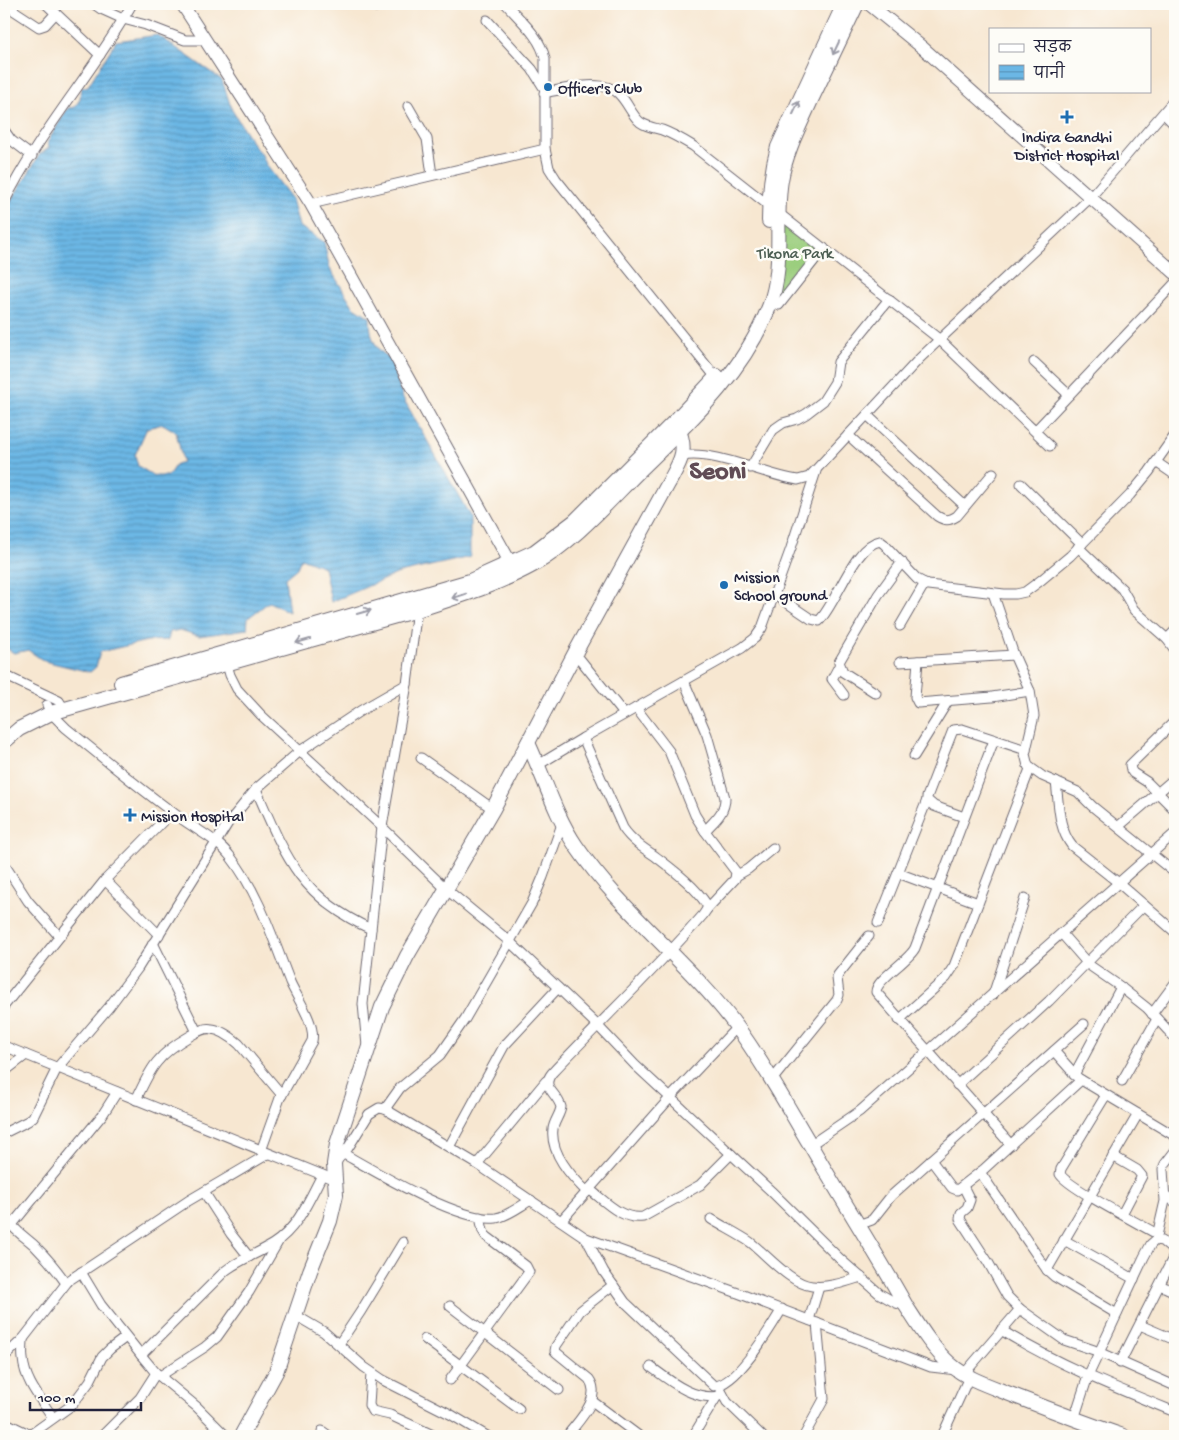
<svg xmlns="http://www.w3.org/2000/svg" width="1179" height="1440" font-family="'Gochi Hand','Playpen Sans Deva',sans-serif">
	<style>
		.green { fill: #9bce7e; stroke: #5e785c }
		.water { fill: url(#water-rules); stroke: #476c90; fill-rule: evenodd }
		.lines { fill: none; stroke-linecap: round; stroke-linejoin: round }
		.street-casing { stroke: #6d6770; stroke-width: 11 }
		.secondary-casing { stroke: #6d6770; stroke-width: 14 }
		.primary-casing { stroke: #6d6770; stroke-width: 16 }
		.street { stroke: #fff; stroke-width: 9 }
		.secondary { stroke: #fff; stroke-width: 12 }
		.primary { stroke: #fff; stroke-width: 14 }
		.oneway { stroke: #9c9ca7 }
		.poi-dot { fill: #1f6fb2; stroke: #fdfcf7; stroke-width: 2 }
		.labels { text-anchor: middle; stroke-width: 5; stroke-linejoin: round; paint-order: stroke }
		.poi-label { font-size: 16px; fill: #22223b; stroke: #fdfcf7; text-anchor: start }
		.park-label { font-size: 16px; fill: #4c5e52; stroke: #fdfcf7 }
		.town-label { font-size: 26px; font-weight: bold; fill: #614c55; stroke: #fdfcf7 }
	</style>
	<defs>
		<pattern id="water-rules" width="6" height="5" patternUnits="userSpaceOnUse" patternTransform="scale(1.25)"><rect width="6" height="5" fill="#6cb7e5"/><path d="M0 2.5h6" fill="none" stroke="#5894bb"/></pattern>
	</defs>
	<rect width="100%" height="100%" fill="#fdfcf7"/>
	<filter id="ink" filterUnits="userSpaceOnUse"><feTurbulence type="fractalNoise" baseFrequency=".02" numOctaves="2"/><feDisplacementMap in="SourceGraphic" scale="10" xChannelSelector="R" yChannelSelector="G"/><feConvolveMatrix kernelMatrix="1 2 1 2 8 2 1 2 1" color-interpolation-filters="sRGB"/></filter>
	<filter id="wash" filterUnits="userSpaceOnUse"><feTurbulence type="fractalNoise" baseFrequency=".0096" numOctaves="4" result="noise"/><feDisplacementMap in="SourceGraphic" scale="20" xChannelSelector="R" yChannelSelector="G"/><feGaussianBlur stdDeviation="1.12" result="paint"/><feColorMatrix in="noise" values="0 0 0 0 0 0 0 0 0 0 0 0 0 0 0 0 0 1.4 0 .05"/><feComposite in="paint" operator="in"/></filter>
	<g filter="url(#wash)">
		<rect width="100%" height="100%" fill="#f7e7d1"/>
		<polygon class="green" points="780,216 822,249 775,300"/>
		<path class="water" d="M 158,35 L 222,80 L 232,110 L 255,147 L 261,153 L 267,166 L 292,199 L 299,226 L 324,242 L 330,269 L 353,306 L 370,317 C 370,335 373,348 390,358 L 403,398 L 470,516 L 470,557 L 399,573 L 331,602 L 324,567 L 301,558 L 297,568 L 285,578 L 289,612 L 269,602 L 248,618 L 247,629 L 199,636 L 180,630 L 170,632 L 168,640 L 147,641 L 100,652 L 96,667 L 90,672 L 44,661 L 28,650 L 14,653 L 4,647 L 4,212 L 40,154 L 49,148 L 48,141 L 68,108 L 75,107 L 80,99 L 81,88 L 88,86 L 116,41 ZM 163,424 L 176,432 L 183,462 L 176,464 L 168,476 L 154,476 L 138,466 L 135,455 L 147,428 Z"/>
	</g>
	<g filter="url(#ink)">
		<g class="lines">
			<g class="street-casing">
				<g id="street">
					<polyline points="4,4 39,27 45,25 56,13"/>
					<polyline points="46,4 100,55"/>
					<polyline points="94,4 101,9 123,19 146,25 185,40 206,40"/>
					<path d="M 363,4 C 371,6 377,9 383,4"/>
					<path d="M 506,4 C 520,20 541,37 545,59 L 545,149 L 549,168 L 556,179 L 718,380"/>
					<polyline points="487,20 532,69 544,88"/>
					<path d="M 544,93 C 564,89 604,78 619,94 C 628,103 631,114 640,122 C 647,127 655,128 662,130 C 673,134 683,140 693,146 L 939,339 L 1050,446"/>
					<polyline points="408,106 427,139 432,175"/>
					<polyline points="1164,114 1175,125"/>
					<polyline points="4,130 11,140 32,156"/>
					<path d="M 4,203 C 39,132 93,73 132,4"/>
					<polyline points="311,204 545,149"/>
					<polyline points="779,305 824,248"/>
					<polyline points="1034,362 1069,395"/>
					<polyline points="867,415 965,506"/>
					<polyline points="1035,431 1175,283"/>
					<path d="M 848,435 L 937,516 C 945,521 949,521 957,516 L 993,473"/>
					<path d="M 683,456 C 715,450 764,475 798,480 L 809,477 L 920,358 L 1090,198 L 1175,99"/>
					<polyline points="1156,462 1175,475"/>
					<polyline points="750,468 773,430 783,423 797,419 806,414 823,401 835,382 838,362 889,299"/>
					<polyline points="1021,484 1082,544"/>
					<polyline points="1078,547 1122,589 1134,610 1167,639 1175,650"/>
					<polyline points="993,593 1014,655 1030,691 1034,716 1025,754 1028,766 1042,776 1078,792 1092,806 1175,873"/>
					<path d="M 774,594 L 811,619 L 819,621 C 837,603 854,545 880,541 L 884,544 L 917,579 L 928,585 L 1004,594 L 1016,594 L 1025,592 L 1040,581 L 1070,556 L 1130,495 L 1149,472 L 1175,435"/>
					<polyline points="900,626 925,583"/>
					<polyline points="1167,639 1175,631"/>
					<polyline points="575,653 624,714"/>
					<polyline points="226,661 230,675 237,689 261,715 382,827 446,889 509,941 597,1025 635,1065 771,1191 841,1260 880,1294 896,1303 906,1306"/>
					<polyline points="918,661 915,697 918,703 992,697 1030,691"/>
					<polyline points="900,662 1014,655"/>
					<polyline points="839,666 832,679 844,695"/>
					<polyline points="4,675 59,701 64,709"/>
					<path d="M 684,681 L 707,735 L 725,798 C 725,813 714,821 705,831"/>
					<polyline points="876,693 843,672 839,662 878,595 902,562"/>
					<path d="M 47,705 L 51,713 L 66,728 C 103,758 140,789 179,817 C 196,830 217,839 230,856 C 259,893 273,939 290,982 C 297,998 316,1024 312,1041 L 280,1098 L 261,1151"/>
					<polyline points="636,708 669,751 695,815 705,831 736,872 735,879 707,909"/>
					<polyline points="1175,721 1130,765 1131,770 1133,773 1147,782 1175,810"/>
					<path d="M 583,738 L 623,828 C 631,840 643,848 655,856 C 673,870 695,886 707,905 L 707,909 L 703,915 C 655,970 602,1020 552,1073 C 540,1088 557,1092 561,1107 C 560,1115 554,1121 553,1129 C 550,1153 571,1176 587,1192"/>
					<path d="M 994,740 L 915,948 C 908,962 876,979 876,992 L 1011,1145"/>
					<polyline points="914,756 948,701"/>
					<polyline points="421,758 493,809"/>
					<polyline points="538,765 583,738 742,648 755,638 762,628 791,548 816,471"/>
					<path d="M 1056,782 C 1059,805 1058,828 1072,846 L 1120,884 L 1175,932"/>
					<path d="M 256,789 C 285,856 300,897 371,929"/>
					<polyline points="964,817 934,806 927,800 927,797 953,730 962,729 1026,750"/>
					<polyline points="1119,826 1175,778"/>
					<polyline points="4,864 28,901 59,936"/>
					<polyline points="898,873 978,903"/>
					<polyline points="736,876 748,869 773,848"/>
					<polyline points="105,880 159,935"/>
					<polyline points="878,923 927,800"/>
					<polyline points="1062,934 1089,965 1118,985 1147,1008 1175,1038"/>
					<polyline points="153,943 197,1032"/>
					<polyline points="993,995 1025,898"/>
					<polyline points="4,1006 105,880 172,812"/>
					<polyline points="1152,1014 1175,983"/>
					<polyline points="899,1020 946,978 954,966 1030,769"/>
					<polyline points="4,1046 335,1180"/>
					<polyline points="367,1046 363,1004 382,827 407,684 417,610"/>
					<polyline points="1054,1051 1078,1078 1175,1136"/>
					<polyline points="4,1072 26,1055"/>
					<polyline points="1074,1075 1121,987"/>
					<polyline points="773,1079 837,1000 839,995 837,978 838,975 869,936"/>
					<polyline points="1122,1081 1157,1019"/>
					<polyline points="957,1085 1049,1001 1144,905"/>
					<path d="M 1106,1095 L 1061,1169 L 1060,1174 C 1067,1187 1140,1224 1157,1234"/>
					<path d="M 136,1100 C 151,1067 158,1054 190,1036 C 197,1032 204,1027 212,1029 C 222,1030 231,1037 239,1044 L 282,1095"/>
					<polyline points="385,1109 400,1088 440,1055 465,1019 532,903 543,877 562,824"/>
					<polyline points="4,1133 28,1121 33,1117 57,1068 109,1007 138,968 228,823 256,789 300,751 360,711 407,684"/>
					<polyline points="810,1145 860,1111 1175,833"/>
					<polyline points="449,1147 504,1046 558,988"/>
					<path d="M 344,1154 C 376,1172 461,1223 496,1218 C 508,1216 520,1206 531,1200"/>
					<polyline points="1113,1156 1137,1170 1142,1176 1122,1214"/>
					<polyline points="931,1160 952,1188 957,1190 984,1169 1081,1080"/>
					<polyline points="334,1164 348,1148 369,1114 379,1108 385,1109 477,1164 586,1238 738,1293 931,1367 957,1370"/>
					<polyline points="477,1164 546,1081"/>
					<polyline points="980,1172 1047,1270 1055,1277 1117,1314"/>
					<polyline points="963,1186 970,1200 967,1208 961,1213 960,1219 988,1262 1007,1296 1020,1309 1064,1340 1094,1350 1175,1386"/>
					<path d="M 589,1189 C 605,1201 621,1220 643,1217 L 700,1185 L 731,1154"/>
					<polyline points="204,1192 231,1234 249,1257"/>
					<polyline points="1165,1195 1175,1202"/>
					<path d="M 4,1215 C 12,1229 24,1236 35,1246 C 46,1257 57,1270 66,1283"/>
					<path d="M 711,1219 C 724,1227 738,1234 750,1242 C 767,1255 791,1284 812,1286 C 829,1288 845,1282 861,1277"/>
					<polyline points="561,1221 670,1098 737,1027"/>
					<polyline points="858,1225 872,1220 891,1196 1084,1024"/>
					<polyline points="11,1226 103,1114 117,1092"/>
					<path d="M 586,1238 L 604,1272 L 625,1302 L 714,1386 C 737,1385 770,1329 782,1309"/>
					<polyline points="1064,1240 1134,1279"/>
					<polyline points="1156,1240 1162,1241 1175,1252"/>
					<polyline points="1047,1270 1138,1114"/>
					<polyline points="81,1272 101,1305 141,1355 156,1373 197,1407 226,1436"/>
					<polyline points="1160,1285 1175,1292"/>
					<polyline points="450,1306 559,1390"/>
					<polyline points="295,1315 324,1332 364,1367 383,1380 450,1414 487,1436"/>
					<polyline points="809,1320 819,1287"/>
					<polyline points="1140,1325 1175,1340"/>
					<path d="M 1001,1330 C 1056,1364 1116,1388 1175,1412"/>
					<path d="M 23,1339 C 23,1345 22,1352 23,1359 C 25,1382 41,1399 53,1418"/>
					<polyline points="425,1339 519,1409"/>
					<polyline points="339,1344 361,1311 403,1242"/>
					<path d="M 141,1355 L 225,1271 C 239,1260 257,1254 273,1244 C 298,1228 309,1200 322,1175"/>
					<polyline points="4,1357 23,1339 68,1281 188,1201 268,1154"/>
					<polyline points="1120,1363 1175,1254"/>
					<path d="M 651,1367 C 671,1382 697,1403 723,1395"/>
					<polyline points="371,1373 369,1405 372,1411 390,1415 435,1436"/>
					<polyline points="964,1374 1020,1309"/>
					<polyline points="160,1376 205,1347 217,1337 249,1292 278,1242"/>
					<polyline points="450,1380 529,1272 526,1266 486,1236 483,1231 480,1217"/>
					<polyline points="721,1391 727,1402 762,1436"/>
					<polyline points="592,1401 639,1436"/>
					<polyline points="1074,1419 1088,1376 1144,1257 1151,1244 1156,1240 1165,1201 1163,1169 1165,1164 1175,1151"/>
					<polyline points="4,1422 33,1436"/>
					<polyline points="322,1431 329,1436"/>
					<polyline points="30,1435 72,1405 90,1381 102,1357 110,1349 126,1337"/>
					<polyline points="102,1436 140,1398 156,1373"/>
					<path d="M 567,1436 C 578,1421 603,1398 589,1379 L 557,1353 L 555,1351 L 556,1346 L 580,1311 L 613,1285"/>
					<polyline points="693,1436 716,1398"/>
					<polyline points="804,1436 824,1399 817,1323"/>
					<polyline points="942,1436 969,1377"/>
				</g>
			</g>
			<g class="secondary-casing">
				<g id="secondary">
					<polyline points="182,4 311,204 515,571"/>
					<polyline points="869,4 923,48 1175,273"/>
				</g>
			</g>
			<g class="primary-casing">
				<g id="primary">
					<path d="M 769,221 C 769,196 771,172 778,147 L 844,4"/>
					<polyline points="121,683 470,581 534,552 575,521 675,421 717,376"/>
					<path d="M 4,742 L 19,729 L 51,713 L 417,610 C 456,597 497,585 533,565 C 573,542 606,504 638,472 C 688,423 743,374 769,307 C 785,267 774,222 781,180 C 786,151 800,125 812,98 C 827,67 842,35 857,4"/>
					<path d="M 528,743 C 544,777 555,815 576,846 C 622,913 689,962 737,1027 C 765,1065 787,1106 811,1146 C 842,1200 876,1252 906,1306 C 919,1326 932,1348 950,1364 C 968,1380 993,1387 1015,1396 C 1051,1410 1087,1424 1123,1436"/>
					<path d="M 241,1436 L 276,1372 L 310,1271 L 330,1221 L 336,1195 L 334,1164 L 337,1144 L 382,1007 L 407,956 L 493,809 L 575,653 L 668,484 C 680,462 689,451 677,426"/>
				</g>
			</g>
			<use href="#street" class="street"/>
			<use href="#secondary" class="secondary"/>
			<use href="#primary" class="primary"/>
		</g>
		<defs><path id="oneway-shaft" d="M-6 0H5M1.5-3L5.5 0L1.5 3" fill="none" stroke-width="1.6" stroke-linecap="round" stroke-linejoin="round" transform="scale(1.25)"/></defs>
		<g class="oneway">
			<use href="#oneway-shaft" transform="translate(836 48) rotate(115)"/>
			<use href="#oneway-shaft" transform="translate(796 108) rotate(-65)"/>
			<use href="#oneway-shaft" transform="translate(459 596) rotate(162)"/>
			<use href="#oneway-shaft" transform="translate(364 612) rotate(-16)"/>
			<use href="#oneway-shaft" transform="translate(303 641) rotate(164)"/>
		</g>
	</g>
	<g class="poi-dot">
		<circle cx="548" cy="87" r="5"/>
		<path d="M1064.5 109.5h5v5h5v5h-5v5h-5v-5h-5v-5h5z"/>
		<circle cx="724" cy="585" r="5"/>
		<path d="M127.5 807.5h5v5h5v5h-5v5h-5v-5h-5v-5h5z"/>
	</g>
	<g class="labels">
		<g class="poi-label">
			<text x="558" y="93">Officer's Club</text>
			<text x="1067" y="142" text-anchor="middle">Indira Gandhi<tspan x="1067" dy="18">District Hospital</tspan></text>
			<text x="734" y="582">Mission<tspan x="734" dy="18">School ground</tspan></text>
			<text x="141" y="821">Mission Hospital</text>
		</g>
		<g class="park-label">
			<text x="795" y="258">Tikona Park</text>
		</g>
		<g class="town-label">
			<text x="718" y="478">Seoni</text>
		</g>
	</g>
	<rect width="1179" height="1440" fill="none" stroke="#fdfcf7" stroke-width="20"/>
	<rect x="989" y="28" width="162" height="65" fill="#fdfcf7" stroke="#a5a5ac"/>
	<rect x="999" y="44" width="25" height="8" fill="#ffffff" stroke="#a5a5ac"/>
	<text x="1034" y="52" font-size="15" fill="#22223b">सड़क</text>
	<rect x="999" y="65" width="25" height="15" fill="url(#water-rules)" stroke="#a5a5ac"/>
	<text x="1034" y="78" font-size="15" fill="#22223b">पानी</text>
	<path d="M30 1402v8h111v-8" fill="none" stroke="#22223b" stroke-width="2.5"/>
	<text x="38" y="1402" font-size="15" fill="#22223b" stroke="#fdfcf7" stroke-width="4" paint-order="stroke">100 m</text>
</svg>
